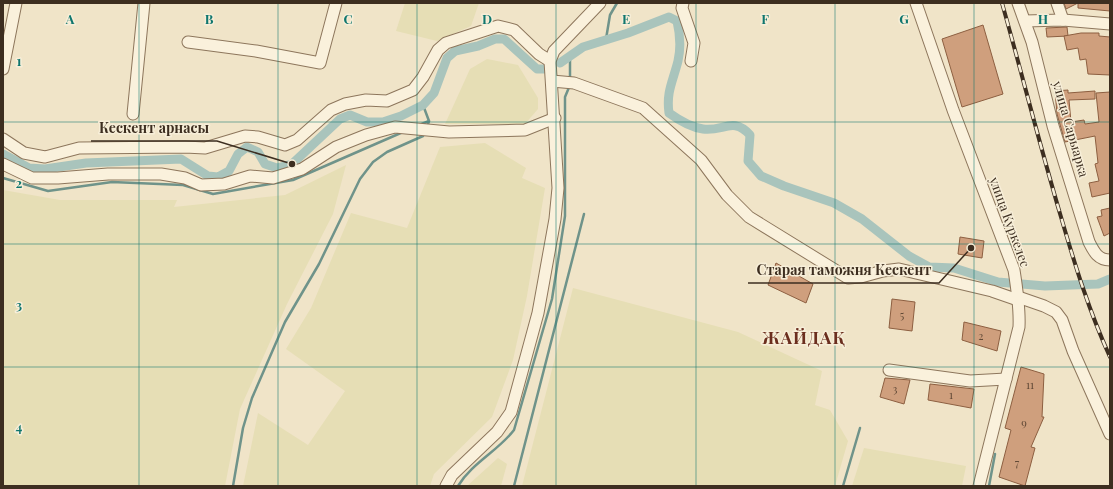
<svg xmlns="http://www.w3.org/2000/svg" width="1113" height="489" font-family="'Playfair Display',serif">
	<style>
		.farmland { fill: #e6deb5 }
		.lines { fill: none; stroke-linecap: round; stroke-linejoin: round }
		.stream { stroke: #6f938a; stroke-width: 2.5 }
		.canal { stroke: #a9c4bc; stroke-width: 9 }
		.building { fill: #cf9f7d; stroke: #8d5f41 }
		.minor-casing { stroke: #8d765c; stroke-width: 13 }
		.minor { stroke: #faf1dc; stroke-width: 11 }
		.rail-casing { stroke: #3d2e20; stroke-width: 4 }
		.rail { stroke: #f7eed8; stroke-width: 2.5; stroke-dasharray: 8; stroke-linecap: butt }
		.grid { fill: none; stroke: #0f766e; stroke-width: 1; stroke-opacity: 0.55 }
		.labels { text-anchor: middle; stroke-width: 3; stroke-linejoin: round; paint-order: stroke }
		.number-label { font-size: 11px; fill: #624a37 }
		.street-label { font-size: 13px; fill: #3d2e20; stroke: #f7eed8 }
		.district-label { font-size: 17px; font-weight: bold; letter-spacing: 1px; fill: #6b2e1e; stroke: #f7eed8 }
		.grid-label { font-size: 13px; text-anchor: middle; font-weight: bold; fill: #0f766e; stroke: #f7eed8; stroke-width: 3; stroke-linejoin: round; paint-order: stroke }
		.leader { fill: none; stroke: #3d2e20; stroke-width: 1.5 }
		.callout-dot { fill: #3d2e20; stroke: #f7eed8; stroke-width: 1.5 }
		.callout-label { font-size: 14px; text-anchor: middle; font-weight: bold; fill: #3d2e20; stroke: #f7eed8; stroke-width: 3; stroke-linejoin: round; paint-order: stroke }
	</style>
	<rect width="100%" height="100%" fill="#f0e4c8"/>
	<g class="farmland">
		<polygon points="405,3 479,3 471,26 437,41 396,31"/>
		<polygon points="487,59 518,65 538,98 538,109 525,124 445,124 470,69"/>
		<polygon points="485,143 526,168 522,178 545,188 527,296 513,360 492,417 434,474 430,486 243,486 258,413 308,445 345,391 286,349 311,308 351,213 407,228 440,147"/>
		<polygon points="346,165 333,214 287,304 240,409 225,486 3,486 3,190 60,200 177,200 174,207 285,195"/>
		<polygon points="573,288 738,332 822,371 815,405 830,410 848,441 835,486 522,486"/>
		<polygon points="864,448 966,466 962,486 852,486"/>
		<polygon points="498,458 507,464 501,486 467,486"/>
	</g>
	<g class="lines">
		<g class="stream">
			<polyline points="606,39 610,15 617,3"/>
			<polyline points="570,80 570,57"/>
			<polyline points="423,105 429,121 427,127"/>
			<polyline points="419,125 429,121"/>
			<polyline points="3,178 48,191 112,182 183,185 213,194 293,180 403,132"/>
			<polyline points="233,486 243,428 252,398 285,322 319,264 360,179 373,162 387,152 423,136 424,133"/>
			<path d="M 458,486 C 472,463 498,451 514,430 L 552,299 L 565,216 L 565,97 L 570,85"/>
			<polyline points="514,486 584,214"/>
			<polyline points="843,486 860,428"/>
			<polyline points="989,486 995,454"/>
		</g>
		<g class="canal">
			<path d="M 560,63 L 583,47 L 628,33 L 669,17 L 677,21 C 680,34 681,48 678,61 C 673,81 666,92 669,113 C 680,121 690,127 703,129 C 723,132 733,116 750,135 L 748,161 L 761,176 L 784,186 L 834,203 L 862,219 L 909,256 L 929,267 L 954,268 L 998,282 L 1045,286 L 1098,284 L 1110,279"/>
			<polyline points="3,154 29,168 45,169 86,163 181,159 208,176 218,177 229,171 238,154 247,147 258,152 265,164 277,168 292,164 340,119 350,115 367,122 383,122 401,116 423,105 434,93 447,58 455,51 478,46 495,39 504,39 537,69 545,69"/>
		</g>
	</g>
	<g class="building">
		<polygon points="1064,3 1078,3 1066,9"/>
		<polygon points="1078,3 1110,3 1110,11 1078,8"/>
		<polygon points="983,25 1003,94 962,107 942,39"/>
		<polygon points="1067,27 1068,36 1047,37 1046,28"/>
		<polygon points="1081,33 1099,33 1099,36 1110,37 1110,75 1088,74 1086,59 1080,60 1078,48 1067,50 1064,36"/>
		<polygon points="1068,90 1068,93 1095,91 1095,99 1069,100 1071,122 1084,120 1085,124 1099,122 1096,93 1110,92 1110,193 1092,197 1089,183 1099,181 1095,164 1098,163 1095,136 1065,142 1057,114 1055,91"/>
		<polygon points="1110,208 1110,233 1104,236 1097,217 1102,216 1101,210"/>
		<polygon points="960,237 984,241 982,258 958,254"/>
		<polygon points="776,263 813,284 806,303 768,285"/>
		<polygon points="892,299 915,302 912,331 889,328"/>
		<polygon points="964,322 1001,331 997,351 962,340"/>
		<polygon points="1021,367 1044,374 1042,417 1044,417 1031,447 1035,448 1025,486 999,477 1011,430 1005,428"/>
		<polygon points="885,378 910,380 904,404 880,397"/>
		<polygon points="930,384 974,389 971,408 928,400"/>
	</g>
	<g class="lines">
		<g class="minor-casing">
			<g id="minor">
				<polyline points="683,3 682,8 694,43 691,61"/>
				<path d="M 916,3 L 953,110 L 1014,270 C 1017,289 1020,308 1019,327 L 979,486"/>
				<path d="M 1018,3 L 1032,42 L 1053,126 L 1089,242 C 1094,252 1098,260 1110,260"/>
				<polyline points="1057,3 1063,20"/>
				<polyline points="1025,21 1063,20 1110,24"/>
				<polyline points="188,42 256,51 320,63 336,3"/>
				<polyline points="3,69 16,3"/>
				<polyline points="552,81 574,83 643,108 701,160 727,195 749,217 848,278 861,277 883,271 899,269 992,291 1018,300"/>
				<polyline points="133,114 144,3"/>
				<polyline points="3,139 24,153 45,157 79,148 185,147 205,148 245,136 258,137 285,145 297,140 331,110 345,104 366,100 387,101 413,90 423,77 438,50 446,43 498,26 514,30 539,54 550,61"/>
				<polyline points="3,164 32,178 58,178 108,174 161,174 185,178 201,185 224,184 250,176 273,178 302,169 336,147 366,135 395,127 449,132 525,130 555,118"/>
				<polyline points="1018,297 1044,306 1056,312 1062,320 1073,351 1110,434"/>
				<polyline points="889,370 970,381 1006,379"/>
				<polyline points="446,486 452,475 497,432 511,412 538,313 555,219 558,188 550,61 554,51 600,3"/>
			</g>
		</g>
		<use href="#minor" class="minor"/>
		<g class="rail-casing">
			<path id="rail" d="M 1002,3 C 1022,74 1040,146 1061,217 C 1075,265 1089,311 1110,357"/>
		</g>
		<use href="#rail" class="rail"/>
	</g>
	<path class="grid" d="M 139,3 L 139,486M 278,3 L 278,486M 417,3 L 417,486M 556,3 L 556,486M 696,3 L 696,486M 835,3 L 835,486M 974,3 L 974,486M 3,122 L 1110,122M 3,244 L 1110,244M 3,367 L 1110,367"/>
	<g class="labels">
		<g class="number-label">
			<text x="902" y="319">5</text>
			<text x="981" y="340">2</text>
			<text x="1030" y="389">11</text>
			<text x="895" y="393">3</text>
			<text x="951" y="399">1</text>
			<text x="1024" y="427">9</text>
			<text x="1017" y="467">7</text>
		</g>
		<g class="street-label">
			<text transform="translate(1071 129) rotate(74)" y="5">улица Сарыарка</text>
			<text transform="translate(1010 222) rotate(70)" y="5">улица Куркелес</text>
		</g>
		<g class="district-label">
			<text x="804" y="344">ЖАЙДАҚ</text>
		</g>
	</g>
	<g class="grid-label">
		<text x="70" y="24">A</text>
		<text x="209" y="24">B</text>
		<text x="348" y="24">C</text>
		<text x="487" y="24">D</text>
		<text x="626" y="24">E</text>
		<text x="765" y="24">F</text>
		<text x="904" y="24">G</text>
		<text x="1043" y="24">H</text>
		<text x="19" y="66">1</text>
		<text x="19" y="188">2</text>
		<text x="19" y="310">3</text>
		<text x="19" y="432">4</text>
	</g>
	<path class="leader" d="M292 164L217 141H91M971 248L939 283H748"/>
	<g class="callout-dot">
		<circle cx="292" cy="164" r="4"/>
		<circle cx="971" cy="248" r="4"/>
	</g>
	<g class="callout-label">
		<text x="154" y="133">Кескент арнасы</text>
		<text x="844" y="275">Старая таможня Кескент</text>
	</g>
	<rect width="1113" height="489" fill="none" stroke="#3d2e20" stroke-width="8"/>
</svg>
